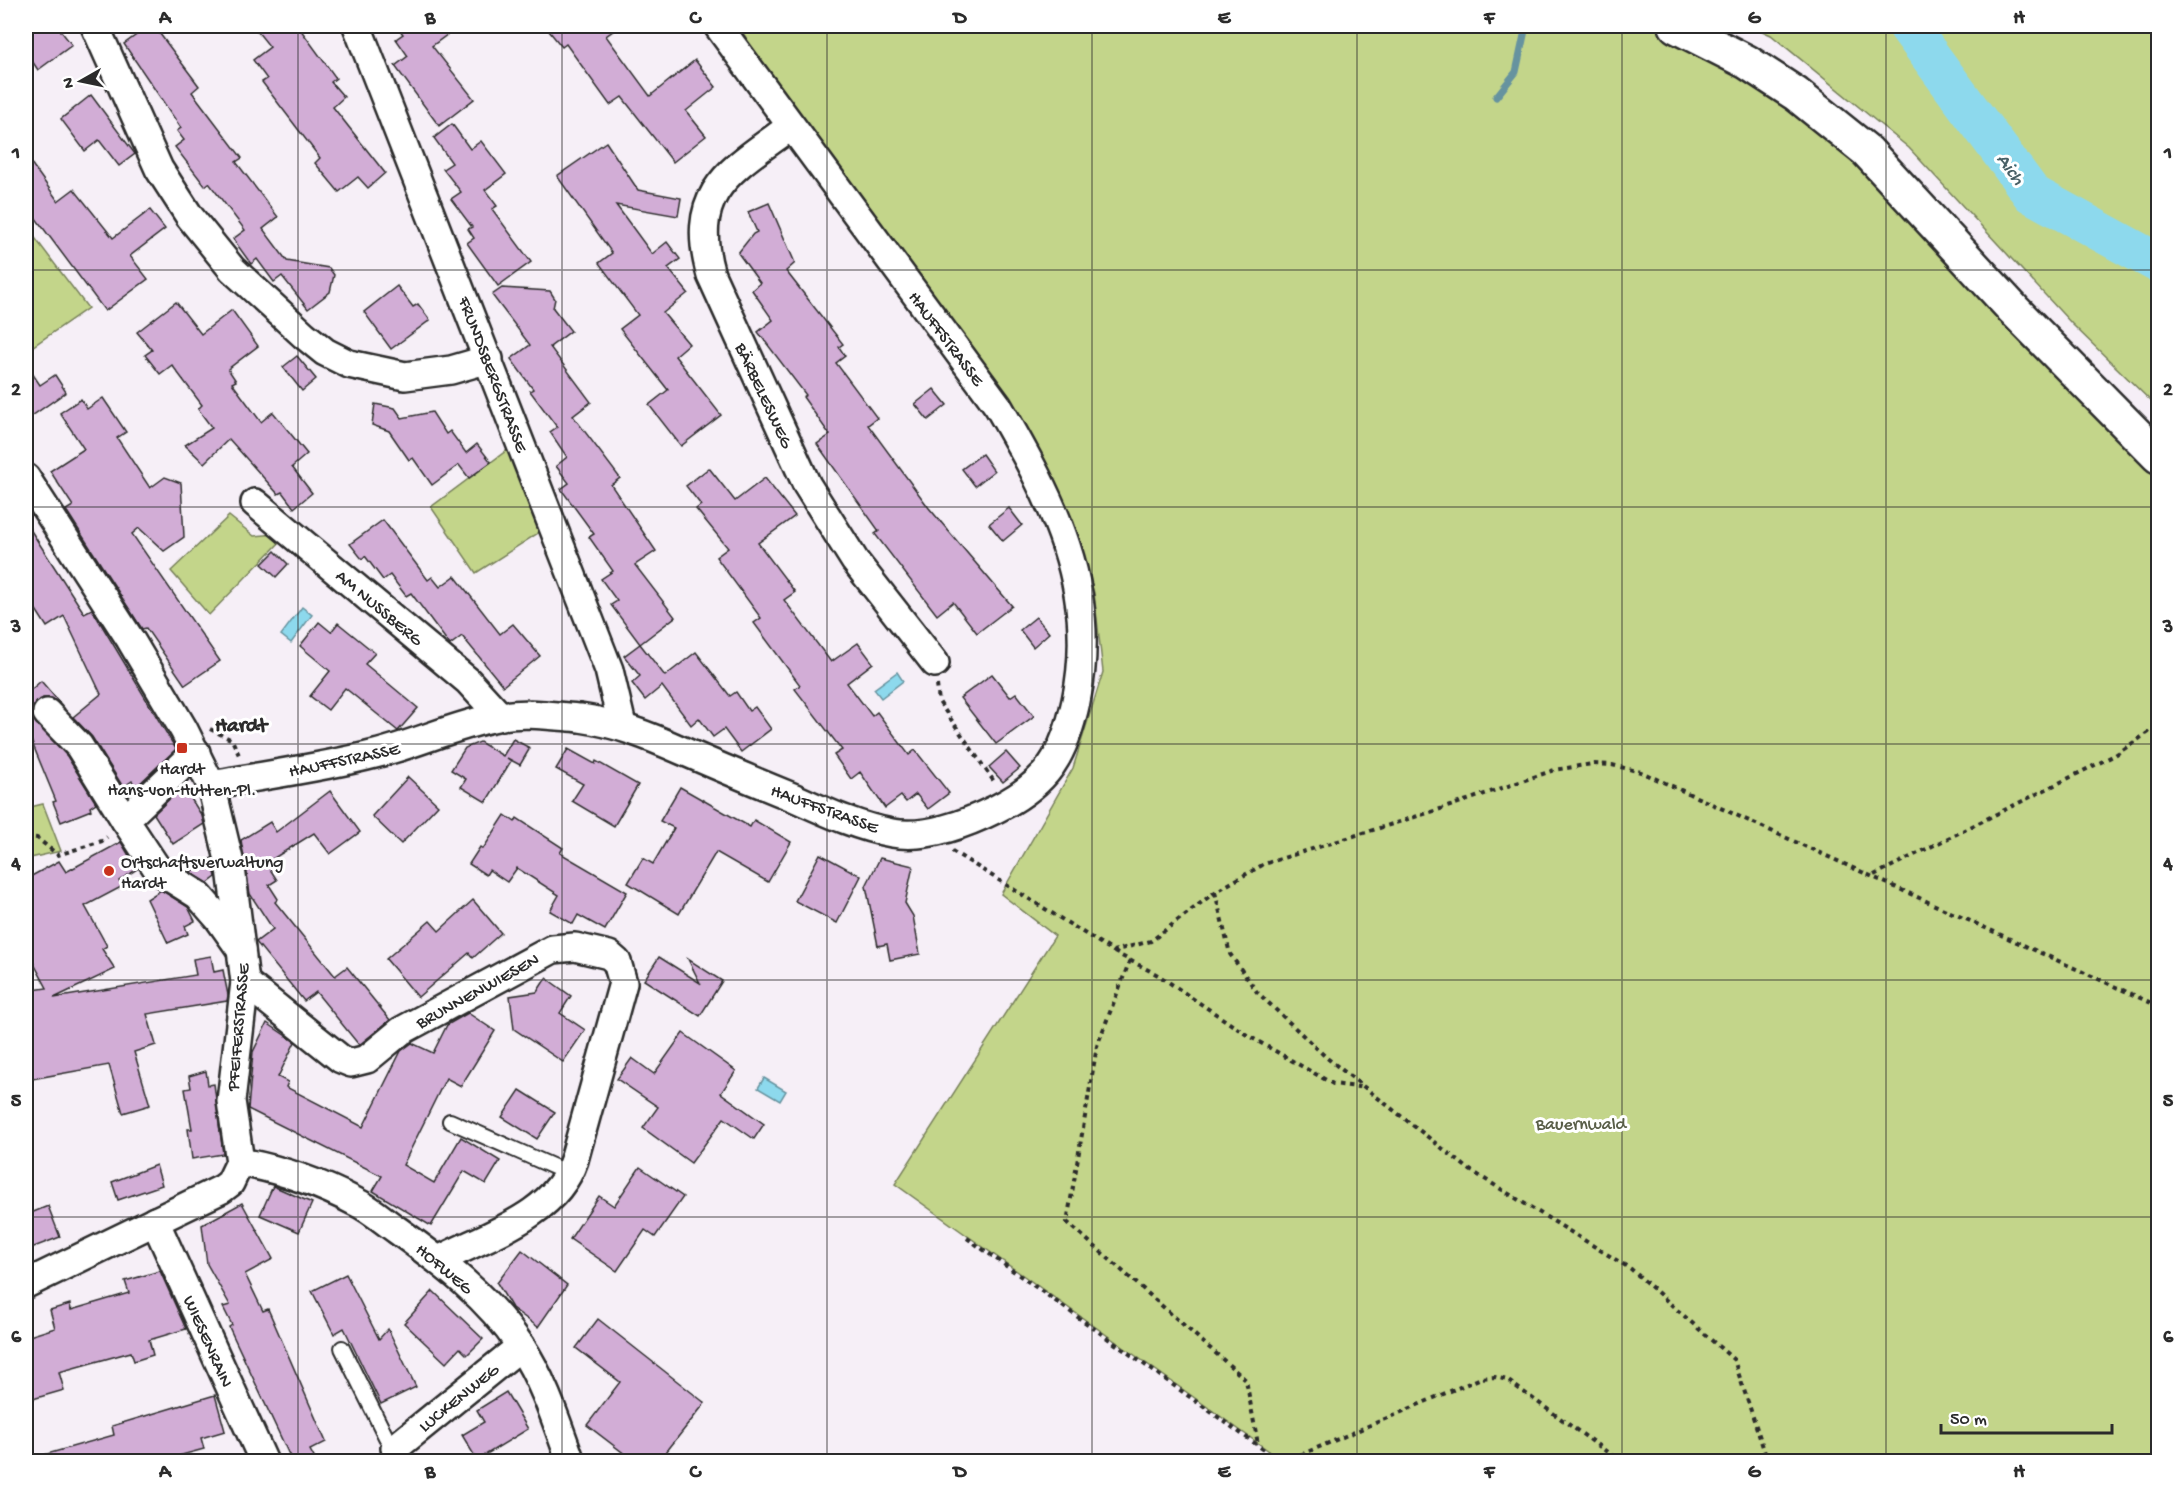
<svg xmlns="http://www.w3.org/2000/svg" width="2184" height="1487" font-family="'Gochi Hand',sans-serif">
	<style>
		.green { fill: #c3d58a; stroke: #77805a; stroke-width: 1.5 }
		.water { fill: #8dd9ed; stroke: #66939f; stroke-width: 1.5 }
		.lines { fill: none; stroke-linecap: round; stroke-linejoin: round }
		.stream { stroke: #66939f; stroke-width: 7 }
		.river { stroke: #8dd9ed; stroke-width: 40 }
		.building { fill: #d2add6; stroke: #2b2b2b; stroke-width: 1.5 }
		.lane-casing { stroke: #2b2b2b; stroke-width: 18 }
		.street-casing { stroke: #2b2b2b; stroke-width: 32 }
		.secondary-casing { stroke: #2b2b2b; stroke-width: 38 }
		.path { stroke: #2b2b2b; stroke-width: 4; stroke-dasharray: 4.5 4.5; stroke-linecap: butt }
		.lane { stroke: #fff; stroke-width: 14 }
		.street { stroke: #fff; stroke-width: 27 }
		.secondary { stroke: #fff; stroke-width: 33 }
		.grid { fill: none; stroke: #2b2b2b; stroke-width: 1.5; stroke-opacity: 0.55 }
		.poi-dot { fill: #c8321e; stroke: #fff; stroke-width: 2 }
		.labels { text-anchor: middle; stroke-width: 6; stroke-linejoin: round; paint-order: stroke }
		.street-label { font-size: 18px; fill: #2b2b2b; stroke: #fff }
		.poi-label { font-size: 18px; fill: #2b2b2b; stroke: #fff }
		.park-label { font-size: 18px; fill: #595e48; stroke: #fff }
		.water-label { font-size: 20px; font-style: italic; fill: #485f65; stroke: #fff }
		.quarter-label { font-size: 21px; font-weight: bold; fill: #2b2b2b; stroke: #fff }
		.neatline { fill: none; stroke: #2b2b2b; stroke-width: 2 }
		.grid-label { font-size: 20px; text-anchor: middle; font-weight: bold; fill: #2b2b2b }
	</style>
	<rect width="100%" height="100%" fill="#f6eff7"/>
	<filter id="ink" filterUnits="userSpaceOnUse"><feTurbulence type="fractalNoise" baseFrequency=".0167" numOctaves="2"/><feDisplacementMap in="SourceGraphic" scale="12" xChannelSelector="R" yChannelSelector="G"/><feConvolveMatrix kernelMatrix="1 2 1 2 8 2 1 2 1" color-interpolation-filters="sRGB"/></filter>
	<g filter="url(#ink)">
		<g class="green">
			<polygon points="739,26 1648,26 1706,52 1834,139 2105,423 2158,473 2158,1461 1283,1461 895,1184 1055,936 1001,894 1073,768 1103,672 1094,593 1070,519 1043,459 1002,393 776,89"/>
			<polygon points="1751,26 2158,26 2158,408 2072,324 1909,148 1771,35"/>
			<polygon points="26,226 88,308 26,351"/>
			<polygon points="510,448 543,530 476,573 431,507"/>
			<polygon points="229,516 254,536 277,534 283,539 209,615 171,571"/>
			<polygon points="43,804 61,851 26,859 26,808"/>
		</g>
		<g class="water">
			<polygon points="302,607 312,615 291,643 281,635"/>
			<polygon points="897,672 903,681 881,698 874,689"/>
			<polygon points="764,1078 786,1091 780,1101 758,1088"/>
		</g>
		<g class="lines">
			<g class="stream">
				<polyline points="943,30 947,26"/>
				<polyline points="1496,97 1516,72 1526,26"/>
			</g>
			<polyline class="river" points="1908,26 2032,194 2158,263"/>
		</g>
		<g class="building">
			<polygon points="26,26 57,26 72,45 38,70 26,52"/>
			<polygon points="149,26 154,26 199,86 192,92 242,158 236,162 278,217 263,229 287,261 329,268 334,275 330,292 308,309 282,276 274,282 257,259 251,264 233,239 245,230 209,183 205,186 175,147 184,140 177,131 181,128 124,44"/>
			<polygon points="253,26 298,26 336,78 331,82 344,97 333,107 385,173 368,188 358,177 339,192 315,163 320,158 262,82 267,79 253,60 270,47"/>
			<polygon points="396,26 459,26 432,46 474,99 439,126 395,66 408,56 396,39 403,34"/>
			<polygon points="545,26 620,26 606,36 650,96 695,60 716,87 686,111 706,136 673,162 622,97 610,105 566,44 562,47"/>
			<polygon points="91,95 135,154 119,166 99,140 85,151 61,119"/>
			<polygon points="452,124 470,149 481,141 506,174 485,190 497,206 492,209 531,262 498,286 467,243 474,238 468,229 472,227 451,199 461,192 443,169 452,163 434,138"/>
			<polygon points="606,142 638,190 681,198 678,216 616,205 652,254 667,242 680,259 668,268 688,293 663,313 689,344 675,356 721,415 681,446 649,405 668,390 620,329 638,315 599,263 612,253 557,176"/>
			<polygon points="26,156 58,201 74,189 113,238 150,210 165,229 130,256 148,279 105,311 26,205"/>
			<polygon points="769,203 795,263 786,271 843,344 839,347 845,356 836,363 877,418 868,425 929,508 1012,606 977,633 953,602 937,615 875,534 879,531 817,444 830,435 803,397 806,395 758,332 773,320 752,290 760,283 738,253 753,234 757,232 748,212"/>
			<polygon points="397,286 413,307 418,304 430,320 391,349 364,312"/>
			<polygon points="502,288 550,291 555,299 553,308 571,331 550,347 591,402 573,416 620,478 611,485 656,551 635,565 675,617 640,644 611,605 617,601 601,579 613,571 589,537 594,534 561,489 569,483 556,466 567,457 550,432 557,427 530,391 533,389 511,359 530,345 492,295"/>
			<polygon points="176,302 201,334 232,310 258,346 228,369 236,381 232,383 261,422 273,412 307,454 292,467 312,493 294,508 282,492 278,494 229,439 204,463 185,445 212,428 198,409 202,405 172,365 160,374 145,355 152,350 137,332"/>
			<polygon points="297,356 316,379 302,391 283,367"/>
			<polygon points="26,364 40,385 55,375 66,392 26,420"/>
			<polygon points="934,389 947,405 928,420 915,404"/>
			<polygon points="103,398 126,432 117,438 150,488 165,477 181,483 184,537 164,551 139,528 132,534 220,661 185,685 146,628 142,629 66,510 73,506 50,471 84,449 60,413 81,399 87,409"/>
			<polygon points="375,404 395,408 402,418 432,412 446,434 450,431 466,453 477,444 491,462 469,478 459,465 432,485 413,458 409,460 389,431 372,425"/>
			<polygon points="982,454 994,471 975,486 962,469"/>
			<polygon points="709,468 735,501 765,478 795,516 758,543 795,592 784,600 831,662 858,643 873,663 847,683 872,716 877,712 909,755 915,750 949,793 928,809 916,794 906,802 901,796 885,808 860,772 851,779 834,755 842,750 795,689 800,685 754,623 761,618 716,557 728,548 696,509 701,505 686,486"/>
			<polygon points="1009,508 1022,525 1003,541 989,524"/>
			<polygon points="383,520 428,580 432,577 440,587 455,576 500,634 513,624 540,656 503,686 462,636 450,645 411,593 406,596 390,575 383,580 365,556 362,559 350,544"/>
			<polygon points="26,523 84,613 92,609 176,749 136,787 132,781 123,787 92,737 73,717 101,694 64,616 47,627 33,605 26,610"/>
			<polygon points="275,551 288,564 276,577 262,564"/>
			<polygon points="1036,617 1049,633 1033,647 1020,630"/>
			<polygon points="319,622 331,632 338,623 375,653 365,664 418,708 398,731 345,688 328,710 310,696 330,671 300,646"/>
			<polygon points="640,644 665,676 696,652 730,696 736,692 749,711 755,707 771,729 741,752 724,729 713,737 699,718 691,725 662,686 645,700 632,683 640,676 624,656"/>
			<polygon points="992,674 1010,697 1016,693 1034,716 996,744 960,698"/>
			<polygon points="41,681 65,709 52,698 43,698 32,708 32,717 67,756 96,803 90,807 91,810 61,822 53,802 56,801 26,728 26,694"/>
			<polygon points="513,739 530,748 520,765 507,758 511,761 486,802 461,787 466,779 451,770 465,748 480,742 503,756"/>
			<polygon points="568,749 595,764 596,761 638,785 614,826 572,801 583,784 556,769"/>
			<polygon points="1006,752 1020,768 1003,782 989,767"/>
			<polygon points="408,777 438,805 401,844 372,816"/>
			<polygon points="183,786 202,816 204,824 173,844 154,814"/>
			<polygon points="680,787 750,827 754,820 791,842 768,882 716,852 679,914 628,883 643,858 653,864 674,828 660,821"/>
			<polygon points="330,791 360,832 330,854 314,833 266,863 277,880 269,885 278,899 275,902 335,976 347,967 390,1020 359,1045 316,992 304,1001 256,942 273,929 250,894 241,840 270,822 276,832"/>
			<polygon points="505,815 515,822 517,818 563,848 560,853 627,892 605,930 578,915 573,924 550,911 559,895 517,868 507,882 489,870 486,875 469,864 480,847 483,849"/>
			<polygon points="121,842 137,869 119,881 123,886 85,906 107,946 102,949 115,969 54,998 196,975 193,959 211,956 214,972 223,970 228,995 227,1001 147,1014 156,1045 134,1052 150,1105 123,1113 109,1065 26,1080 26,991 47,988 26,949 26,879 59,861 66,872"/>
			<polygon points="820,854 861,876 837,923 795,901"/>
			<polygon points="212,858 216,877 208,883 190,872"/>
			<polygon points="880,858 913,866 905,903 913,916 920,954 890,960 887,944 878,946 866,886"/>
			<polygon points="161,890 188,907 195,921 185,926 188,934 168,943 147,899"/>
			<polygon points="473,900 501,933 473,958 469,953 418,997 386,959 430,921 439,931"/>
			<polygon points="659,957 700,983 688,959 722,981 700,1016 644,980"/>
			<polygon points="546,978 571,996 560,1013 585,1030 563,1062 514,1029 510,996 537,992"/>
			<polygon points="468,1013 495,1031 461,1086 446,1078 403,1165 434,1183 461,1137 500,1161 486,1184 464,1171 431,1226 373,1191 382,1176 248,1109 253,1052 267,1023 295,1042 278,1077 288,1082 286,1087 363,1127 401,1051 412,1043 433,1053 447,1025"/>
			<polygon points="683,1033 736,1071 721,1093 764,1124 754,1139 724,1118 691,1163 643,1128 658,1107 617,1079 632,1058 654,1074"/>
			<polygon points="206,1071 208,1085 214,1084 223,1154 192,1159 188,1129 192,1129 185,1089 191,1088 189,1076"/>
			<polygon points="520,1090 555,1112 537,1139 502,1117"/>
			<polygon points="156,1165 162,1185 118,1200 112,1182"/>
			<polygon points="640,1167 683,1197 655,1237 645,1230 617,1271 570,1239 599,1196 614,1206"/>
			<polygon points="273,1186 312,1203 299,1232 260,1215"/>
			<polygon points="242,1203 273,1259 245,1274 263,1311 268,1309 326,1442 310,1450 316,1461 292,1461 229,1327 232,1325 223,1307 230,1305 207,1264 202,1225"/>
			<polygon points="48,1206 60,1237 26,1250 26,1215"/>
			<polygon points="522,1250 567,1285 538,1327 512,1308 497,1283"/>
			<polygon points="160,1271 186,1329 149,1340 153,1355 134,1361 131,1352 59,1372 64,1390 26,1401 26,1337 55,1328 50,1310 70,1304 71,1310 129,1293 125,1281"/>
			<polygon points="346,1274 379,1339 388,1329 416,1387 381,1404 344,1328 334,1334 312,1291"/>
			<polygon points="433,1291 483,1339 467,1355 460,1348 446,1363 404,1323"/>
			<polygon points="598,1319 705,1403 659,1461 634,1461 587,1425 620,1382 576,1348"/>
			<polygon points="506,1392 528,1429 477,1460 462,1435 484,1422 477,1410"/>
			<polygon points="215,1395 225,1431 201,1438 204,1449 167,1459 166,1455 144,1461 41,1461 40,1456 114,1435 112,1426"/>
		</g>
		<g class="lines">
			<g class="lane-casing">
				<g id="lane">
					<polyline points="450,1121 570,1174"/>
					<polyline points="342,1348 386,1437 395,1448"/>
				</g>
			</g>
			<g class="street-casing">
				<g id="street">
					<polyline points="95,26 159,169 190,217 232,269 304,335 325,352 349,364 405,376 451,370 489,359"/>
					<polyline points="357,26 609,670 622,725"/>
					<path d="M 790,127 C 731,170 687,191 711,275 L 807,485 L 855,561 L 935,663"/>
					<polyline points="26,478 130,639 184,730 211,785 231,868 245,982 231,1101 240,1162 230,1183 222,1189 26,1284"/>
					<polyline points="255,503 468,681 500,716"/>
					<polyline points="47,713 79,746 125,820"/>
					<polyline points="196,752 125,820 158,870 198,895 219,919 241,950"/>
					<path d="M 211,785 C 265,775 321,768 375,754 C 416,744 455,725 497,717 C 522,711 554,716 580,718 C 617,723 649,736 683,751 C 720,767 758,783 795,798 C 826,812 858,827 892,833 C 925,839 966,824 996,809 C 1048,783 1064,756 1076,701 C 1100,589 1052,499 998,406 L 718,26"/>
					<path d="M 245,982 L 341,1059 L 351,1063 L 367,1059 L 401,1031 L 553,949 L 575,947 L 609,955 L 617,962 L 623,983 L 574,1160 C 555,1216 487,1235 439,1260"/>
					<path d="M 240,1162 C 279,1169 320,1183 356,1202 C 371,1209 384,1221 397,1230 C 443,1263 488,1297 520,1345 C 543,1379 557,1423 571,1462"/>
					<polyline points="155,1221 264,1462"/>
					<polyline points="395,1448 521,1346"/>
				</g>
			</g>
			<g class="secondary-casing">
				<polyline id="secondary" points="1676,26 1747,62 1796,94 1867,151 2014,310 2158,456"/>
			</g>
			<g class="path">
				<polyline points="2152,26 2158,30"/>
				<polyline points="937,685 939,702 995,783"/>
				<polyline points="210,729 232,740 239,755"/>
				<polyline points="26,837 37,838 58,855 102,841 107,837"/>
				<polyline points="952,851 1113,951 1151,941 1215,892 1264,864 1450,806 1554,770 1592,764 1612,765 1641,772 2158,1006"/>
				<polyline points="1874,875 2115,755 2158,726"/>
				<polyline points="1215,892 1230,954 1257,992 1327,1058 1470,1170 1631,1269 1734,1360 1768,1462"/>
				<polyline points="1114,952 1158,975 1247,1035 1333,1084 1366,1088"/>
				<polyline points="1130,960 1097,1046 1067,1222 1246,1380 1258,1444"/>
				<polyline points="967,1238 1281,1462"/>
				<polyline points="1284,1462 1481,1378 1495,1377 1507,1380 1621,1462"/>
			</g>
			<use href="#lane" class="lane"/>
			<use href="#street" class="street"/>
			<use href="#secondary" class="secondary"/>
		</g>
	</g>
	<path class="grid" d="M 298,26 L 298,1462M 562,26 L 562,1462M 827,26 L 827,1462M 1092,26 L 1092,1462M 1357,26 L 1357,1462M 1622,26 L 1622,1462M 1886,26 L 1886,1462M 26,270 L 2158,270M 26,507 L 2158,507M 26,744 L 2158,744M 26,980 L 2158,980M 26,1217 L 2158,1217"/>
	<g class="poi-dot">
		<rect x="176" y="742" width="12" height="12" rx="3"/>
		<circle cx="109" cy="871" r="6"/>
	</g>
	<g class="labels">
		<g class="street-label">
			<text transform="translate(947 338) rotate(53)" y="6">HAUFFSTRASSE</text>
			<text transform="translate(494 374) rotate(69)" y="6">FRUNDSBERGSTRASSE</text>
			<text transform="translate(765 395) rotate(65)" y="6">BÄRBELESWEG</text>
			<text transform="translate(380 607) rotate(40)" y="6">AM NUSSBERG</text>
			<text transform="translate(344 759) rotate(-12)" y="6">HAUFFSTRASSE</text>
			<text transform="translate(825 808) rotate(20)" y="6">HAUFFSTRASSE</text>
			<text transform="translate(477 990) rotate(-29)" y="6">BRUNNENWIESEN</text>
			<text transform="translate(237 1027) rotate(-85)" y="6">PFEIFERSTRASSE</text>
			<text transform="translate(445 1268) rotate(40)" y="6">HOFWEG</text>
			<text transform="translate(209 1341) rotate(66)" y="6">WIESENRAIN</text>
			<text transform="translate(458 1397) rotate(-39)" y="6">LUCKENWEG</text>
		</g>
		<g class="poi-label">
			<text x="182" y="774">Hardt<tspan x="182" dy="21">Hans-von-Hutten-Pl.</tspan></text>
			<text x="121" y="867" text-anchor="start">Ortschaftsverwaltung<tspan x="121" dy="21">Hardt</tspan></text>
		</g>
		<g class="park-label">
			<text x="1581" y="1129">Bauernwald</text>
		</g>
		<g class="water-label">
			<text transform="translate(2012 168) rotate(54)" y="7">Aich</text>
		</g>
		<g class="quarter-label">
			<text x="241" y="731">Hardt</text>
		</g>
	</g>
	<rect width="2184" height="1487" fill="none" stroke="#fff" stroke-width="66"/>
	<g transform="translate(81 81) rotate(261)" stroke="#ffffff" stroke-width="4.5" paint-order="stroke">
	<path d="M0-4.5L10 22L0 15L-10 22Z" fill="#2b2b2b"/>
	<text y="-9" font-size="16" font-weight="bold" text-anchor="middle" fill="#2b2b2b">N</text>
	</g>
	<path d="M1941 1424v9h171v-9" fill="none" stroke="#2b2b2b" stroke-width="3"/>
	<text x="1950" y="1424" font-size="18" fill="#2b2b2b" stroke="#ffffff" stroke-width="4.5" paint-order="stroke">50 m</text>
	<rect x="33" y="33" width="2118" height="1421" class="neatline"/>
	<g class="grid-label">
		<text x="165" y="23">A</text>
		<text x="430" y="23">B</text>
		<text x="695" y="23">C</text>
		<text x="960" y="23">D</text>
		<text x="1224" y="23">E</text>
		<text x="1489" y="23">F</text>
		<text x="1754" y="23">G</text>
		<text x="2019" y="23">H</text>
		<text x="16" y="158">1</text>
		<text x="2168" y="158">1</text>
		<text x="16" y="395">2</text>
		<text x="2168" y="395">2</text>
		<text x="16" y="632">3</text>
		<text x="2168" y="632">3</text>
		<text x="16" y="869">4</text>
		<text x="2168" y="869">4</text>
		<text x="16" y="1106">5</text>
		<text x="2168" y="1106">5</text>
		<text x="16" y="1342">6</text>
		<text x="2168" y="1342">6</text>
		<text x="165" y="1477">A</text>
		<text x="430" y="1477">B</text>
		<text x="695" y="1477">C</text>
		<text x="960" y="1477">D</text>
		<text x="1224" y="1477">E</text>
		<text x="1489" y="1477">F</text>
		<text x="1754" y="1477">G</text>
		<text x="2019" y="1477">H</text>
	</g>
</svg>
